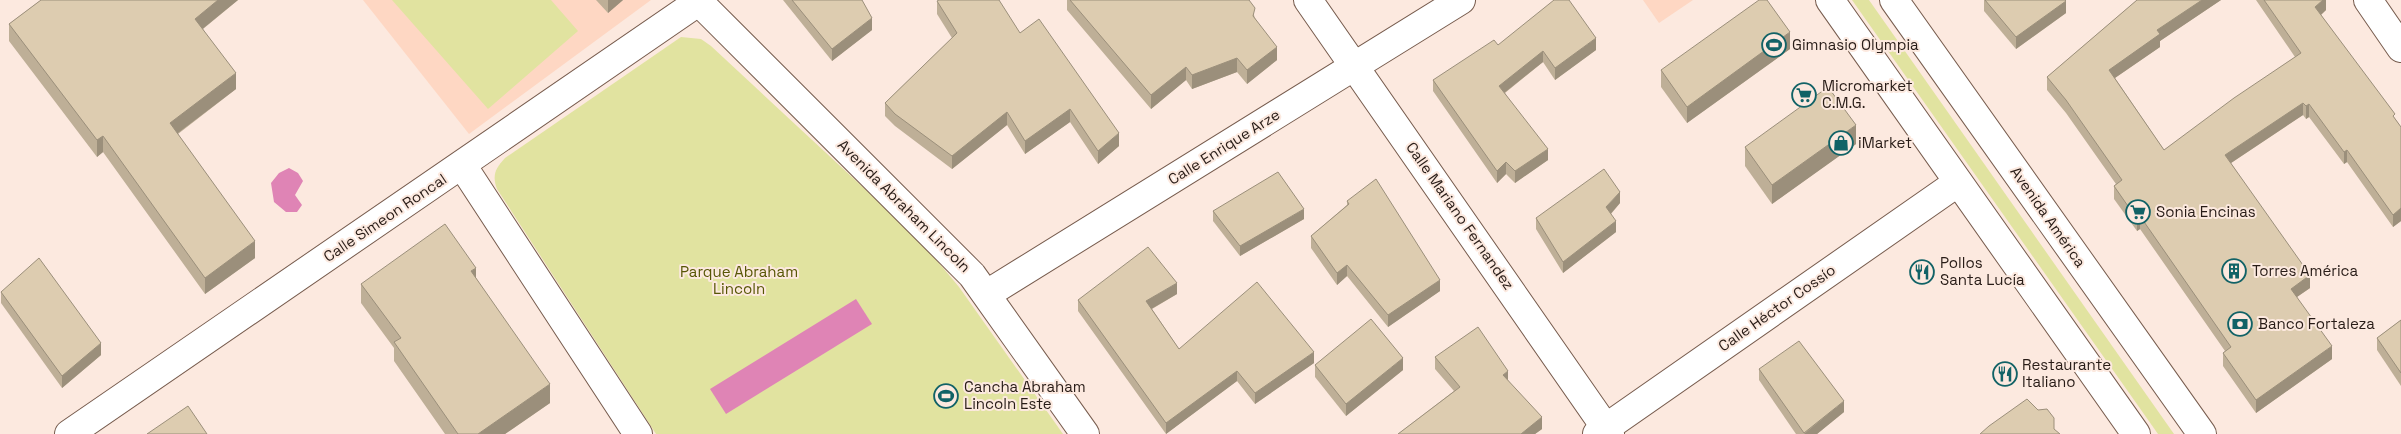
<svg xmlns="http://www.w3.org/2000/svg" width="2401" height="434" font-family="'Space Grotesk',sans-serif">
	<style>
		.built { fill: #fed7c3 }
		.green { fill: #e1e3a0 }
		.water { fill: #df84b5 }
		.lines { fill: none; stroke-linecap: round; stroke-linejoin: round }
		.street-casing { stroke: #775c4e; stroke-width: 30 }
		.primary-casing { stroke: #775c4e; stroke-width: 30 }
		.street { stroke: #fff; stroke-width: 28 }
		.primary { stroke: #fff; stroke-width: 28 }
		.wall { fill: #beaf97 }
		.shaded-wall { fill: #9b8f7b }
		.building { fill: #ddccb0; stroke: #9b8f7b }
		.labels { text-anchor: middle; stroke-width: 4; stroke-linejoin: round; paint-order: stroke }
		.poi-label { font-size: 15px; fill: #281c17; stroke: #fce9df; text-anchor: start }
		.street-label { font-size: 15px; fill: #281c17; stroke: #fce9df }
		.park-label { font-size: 15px; fill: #575605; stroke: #fce9df }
	</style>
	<rect width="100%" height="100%" fill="#fce9df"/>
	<g class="built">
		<polygon points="363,0 651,0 469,134"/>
		<polygon points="1643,0 1693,0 1659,23"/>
	</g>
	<g class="green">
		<polygon points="392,0 551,0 578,31 488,109"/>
		<polygon points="1852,0 1869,0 2174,434 2158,434"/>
		<path d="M 681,37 L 701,39 L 711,46 L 908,229 L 934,257 L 959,287 L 1063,434 L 656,434 L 497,189 C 492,175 495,169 505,158 Z"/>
	</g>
	<g class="water">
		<polygon points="289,168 298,173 303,181 295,195 302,205 297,212 286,212 274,202 271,183 279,173"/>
		<polygon points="856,299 872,324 726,414 710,389"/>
	</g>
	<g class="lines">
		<g class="street-casing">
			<g id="street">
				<polyline points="697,0 972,275 1085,434"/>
				<polyline points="1308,0 1610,434"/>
				<polyline points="2368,0 2401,48"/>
				<polyline points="462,165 638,434"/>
				<polyline points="987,294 1461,0"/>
				<polyline points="69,434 701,0"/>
				<polyline points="1597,434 1957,183"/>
			</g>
		</g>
		<g class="primary-casing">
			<g id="primary">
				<polyline points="1830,0 2136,434"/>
				<polyline points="1894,0 2202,434"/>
			</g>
		</g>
		<use href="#street" class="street"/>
		<use href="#primary" class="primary"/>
	</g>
	<g class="wall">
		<polygon points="41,0 238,0 203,29 236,89 178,134 255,258 205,294 103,152 97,157 9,41 9,24"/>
		<polygon points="596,0 623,0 608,13"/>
		<polygon points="783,0 862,0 872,30 832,61"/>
		<polygon points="1067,0 1249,0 1255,18 1277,60 1247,84 1237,72 1192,89 1186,80 1151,109 1067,10"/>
		<polygon points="1984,0 2065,0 2066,13 2016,49 1984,11"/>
		<polygon points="2137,0 2221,0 2160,41 2160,47 2115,78 2164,150 2295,57 2256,0 2326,0 2326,10 2321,15 2401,127 2401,221 2393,227 2347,162 2344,164 2309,117 2306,119 2303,115 2231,163 2310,288 2297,297 2332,359 2256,413 2223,366 2223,353 2225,351 2140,229 2137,231 2114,199 2114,186 2116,184 2066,113 2047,90 2047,77"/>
		<polygon points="937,1 1020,33 1119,146 1098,164 1070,122 1025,154 1007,125 952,169 895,126 885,116 885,103 952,38 937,14"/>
		<polygon points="1498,45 1596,50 1555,80 1543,62 1505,93 1548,160 1515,183 1506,174 1497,183 1433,91 1433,80"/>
		<polygon points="1790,49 1687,123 1661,87 1661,70"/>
		<polygon points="1856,144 1772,204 1745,166 1745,147"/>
		<polygon points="1347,201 1440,291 1388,327 1347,276 1337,285 1311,248 1311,236 1347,205"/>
		<polygon points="1620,203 1611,214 1616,232 1563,273 1536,229 1536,218"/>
		<polygon points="1213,211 1304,219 1240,256 1213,221"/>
		<polygon points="476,278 550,403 505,434 445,434 394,361 394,348 361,303 361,284"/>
		<polygon points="1,292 101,355 62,388 1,303"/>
		<polygon points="1177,294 1152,309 1179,349 1314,363 1255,404 1237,381 1166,434 1078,311 1078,300"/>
		<polygon points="2401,320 2401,386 2377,350 2377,338"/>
		<polygon points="1435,357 1508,380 1542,429 1535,434 1398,434 1454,391 1435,369"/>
		<polygon points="1315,365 1403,370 1346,416 1315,377"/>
		<polygon points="1759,369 1844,412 1817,434 1796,434 1759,380"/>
	</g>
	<g class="shaded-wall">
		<polygon points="218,0 238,0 195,35 195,19"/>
		<polygon points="608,0 623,0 608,13"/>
		<polygon points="2202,0 2221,0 2160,41 2160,47 2109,82 2109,70 2157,30"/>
		<polygon points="2323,0 2326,0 2326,10 2315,20 2315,7"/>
		<polygon points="2066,1 2066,13 2016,49 2016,37"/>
		<polygon points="872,18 872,30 832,61 832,49"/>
		<polygon points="1790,32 1790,49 1687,123 1687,107"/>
		<polygon points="1596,38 1596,50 1555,80 1555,68"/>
		<polygon points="1277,47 1277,60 1247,84 1247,70"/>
		<polygon points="1543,51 1543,62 1499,97 1499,86"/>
		<polygon points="1237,58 1237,72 1192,89 1192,75"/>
		<polygon points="1186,67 1186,80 1151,109 1151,95"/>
		<polygon points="236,73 236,89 170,139 170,123"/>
		<polygon points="2303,103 2303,115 2225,167 2225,155"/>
		<polygon points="2309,104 2309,117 2306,119 2306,106"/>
		<polygon points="1070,109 1070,122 1025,154 1025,141"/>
		<polygon points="1007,112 1007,125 952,169 952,156"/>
		<polygon points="1856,125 1856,144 1772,204 1772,185"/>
		<polygon points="1119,133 1119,146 1098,164 1098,151"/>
		<polygon points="103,136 103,152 97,157 97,140"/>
		<polygon points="1548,149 1548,160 1515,183 1515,171"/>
		<polygon points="2347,150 2347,162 2344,164 2344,152"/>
		<polygon points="1506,162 1506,174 1497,183 1497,171"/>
		<polygon points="1620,192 1620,203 1606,219 1606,207"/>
		<polygon points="2401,208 2401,221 2393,227 2393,215"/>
		<polygon points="1304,209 1304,219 1240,256 1240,246"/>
		<polygon points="2140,216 2140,229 2137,231 2137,219"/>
		<polygon points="1616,221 1616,232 1563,273 1563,262"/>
		<polygon points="255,241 255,258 205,294 205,278"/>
		<polygon points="1347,265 1347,276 1337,285 1337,273"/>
		<polygon points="476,268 476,286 471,271"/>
		<polygon points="2310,275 2310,288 2291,301 2291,289"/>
		<polygon points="1440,280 1440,291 1388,327 1388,315"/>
		<polygon points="1177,283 1177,294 1146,312 1146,301"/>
		<polygon points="101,343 101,355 62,388 62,376"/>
		<polygon points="2332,346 2332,359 2256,413 2256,400"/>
		<polygon points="1314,352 1314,363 1255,404 1255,393"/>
		<polygon points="1403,358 1403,370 1346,416 1346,404"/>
		<polygon points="1237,371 1237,381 1166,434 1166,423"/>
		<polygon points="1508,371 1508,382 1503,375"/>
		<polygon points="550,384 550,403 505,434 478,434"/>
		<polygon points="1844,401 1844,412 1817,434 1804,434"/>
		<polygon points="1542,417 1542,429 1535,434 1521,434"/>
	</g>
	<g class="building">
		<polygon points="41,0 218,0 195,19 236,73 170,123 255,241 205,278 103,136 97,140 9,24"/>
		<polygon points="792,0 862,0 872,18 832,49"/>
		<polygon points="939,0 999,0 1020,33 1039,19 1119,133 1098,151 1070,109 1025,141 1007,112 952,156 895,114 885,103 957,33 937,1"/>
		<polygon points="1070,0 1249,0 1255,8 1253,16 1277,47 1247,70 1237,58 1192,75 1186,67 1151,95"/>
		<polygon points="1554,0 1569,0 1596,38 1555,68 1543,51 1499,86 1548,149 1515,171 1506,162 1497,171 1433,80 1494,40 1498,45"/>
		<polygon points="1759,0 1767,0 1790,32 1687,107 1661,70"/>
		<polygon points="1985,0 2065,0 2066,1 2016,37"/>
		<polygon points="2137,0 2202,0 2157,30 2160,34 2109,70 2164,150 2234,98 2301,53 2264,0 2323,0 2315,7 2395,114 2393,116 2401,127 2401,208 2393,215 2347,150 2344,152 2309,104 2306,106 2303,103 2225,155 2310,275 2291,289 2332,346 2256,400 2223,353 2231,347 2140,216 2137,219 2114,186 2122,180 2066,100 2047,77"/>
		<polygon points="1828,87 1856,125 1772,185 1745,147"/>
		<polygon points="1604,169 1620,192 1606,207 1616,221 1563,262 1536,218"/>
		<polygon points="1278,172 1304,209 1240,246 1213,211"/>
		<polygon points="1376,179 1440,280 1388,315 1347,265 1337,273 1311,236 1349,204 1347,201"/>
		<polygon points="445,224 476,268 471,271 550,384 478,434 458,434 394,342 401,338 361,284"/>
		<polygon points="1148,247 1177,283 1146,301 1179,349 1257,282 1314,352 1255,393 1237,371 1166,423 1078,300"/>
		<polygon points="39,258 101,343 62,376 1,292"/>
		<polygon points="1371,319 1403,358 1346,404 1315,365"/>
		<polygon points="2401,320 2401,373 2377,338"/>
		<polygon points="1478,327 1508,371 1503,375 1542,417 1521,434 1398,434 1460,387 1435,357"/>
		<polygon points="1799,341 1844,401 1804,433 1759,369"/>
		<polygon points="2027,399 2038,410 2047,409 2054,418 2054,429 2060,434 1980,434 1989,426"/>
		<polygon points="188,406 207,434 147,434"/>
	</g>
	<defs>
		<g id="stadium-ring" transform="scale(1.25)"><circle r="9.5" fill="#fce9df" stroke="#116266" stroke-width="1.5"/><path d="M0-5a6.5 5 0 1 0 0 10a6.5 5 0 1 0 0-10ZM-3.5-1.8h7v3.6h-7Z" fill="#116266"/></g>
		<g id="supermarket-ring" transform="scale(1.25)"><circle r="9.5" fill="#fce9df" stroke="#116266" stroke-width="1.5"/><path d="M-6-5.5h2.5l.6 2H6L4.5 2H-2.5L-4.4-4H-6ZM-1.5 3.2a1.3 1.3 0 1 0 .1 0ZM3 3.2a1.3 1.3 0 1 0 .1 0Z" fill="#116266"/></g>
		<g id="shop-ring" transform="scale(1.25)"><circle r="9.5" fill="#fce9df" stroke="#116266" stroke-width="1.5"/><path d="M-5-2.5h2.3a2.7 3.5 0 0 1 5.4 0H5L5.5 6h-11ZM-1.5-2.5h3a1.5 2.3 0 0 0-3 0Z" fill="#116266"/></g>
		<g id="building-ring" transform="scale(1.25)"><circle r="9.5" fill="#fce9df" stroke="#116266" stroke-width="1.5"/><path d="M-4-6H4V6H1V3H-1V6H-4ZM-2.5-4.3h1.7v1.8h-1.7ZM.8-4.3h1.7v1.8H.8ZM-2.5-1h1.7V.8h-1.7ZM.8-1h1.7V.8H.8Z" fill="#116266"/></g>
		<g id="restaurant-ring" transform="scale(1.25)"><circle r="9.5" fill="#fce9df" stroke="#116266" stroke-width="1.5"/><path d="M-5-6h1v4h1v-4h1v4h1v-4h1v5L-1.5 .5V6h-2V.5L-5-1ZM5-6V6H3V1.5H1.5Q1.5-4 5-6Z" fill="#116266"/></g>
		<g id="bank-ring" transform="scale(1.25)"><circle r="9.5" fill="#fce9df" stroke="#116266" stroke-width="1.5"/><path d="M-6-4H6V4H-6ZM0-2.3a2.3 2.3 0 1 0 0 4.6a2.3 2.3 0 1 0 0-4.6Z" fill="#116266"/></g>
	</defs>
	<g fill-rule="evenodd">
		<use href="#stadium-ring" x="1774" y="45"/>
		<use href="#supermarket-ring" x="1804" y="95"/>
		<use href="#shop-ring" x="1841" y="143"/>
		<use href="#supermarket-ring" x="2138" y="212"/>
		<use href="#building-ring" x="2234" y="271"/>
		<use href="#restaurant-ring" x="1922" y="272"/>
		<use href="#bank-ring" x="2240" y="324"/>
		<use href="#restaurant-ring" x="2005" y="374"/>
		<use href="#stadium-ring" x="946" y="396"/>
	</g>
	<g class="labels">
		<g class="poi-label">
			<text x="1792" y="50">Gimnasio Olympia</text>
			<text x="1822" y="91">Micromarket<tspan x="1822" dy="17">C.M.G.</tspan></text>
			<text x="1858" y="148">iMarket</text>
			<text x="2156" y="217">Sonia Encinas</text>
			<text x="1940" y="268">Pollos<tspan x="1940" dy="17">Santa Lucía</tspan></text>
			<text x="2252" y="276">Torres América</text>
			<text x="2258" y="329">Banco Fortaleza</text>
			<text x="2022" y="370">Restaurante<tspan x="2022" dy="17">Italiano</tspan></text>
			<text x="964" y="392">Cancha Abraham<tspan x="964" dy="17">Lincoln Este</tspan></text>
		</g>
		<g class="street-label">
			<text transform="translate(1224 147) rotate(-32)" y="5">Calle Enrique Arze</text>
			<text transform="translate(904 206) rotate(45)" y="5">Avenida Abraham Lincoln</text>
			<text transform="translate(1460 216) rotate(55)" y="5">Calle Mariano Fernandez</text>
			<text transform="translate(2048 217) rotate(55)" y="5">Avenida América</text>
			<text transform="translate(385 218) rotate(-34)" y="5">Calle Simeon Roncal</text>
			<text transform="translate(1777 308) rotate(-35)" y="5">Calle Héctor Cossío</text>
		</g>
		<g class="park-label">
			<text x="739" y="277">Parque Abraham<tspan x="739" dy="17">Lincoln</tspan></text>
		</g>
	</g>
</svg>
